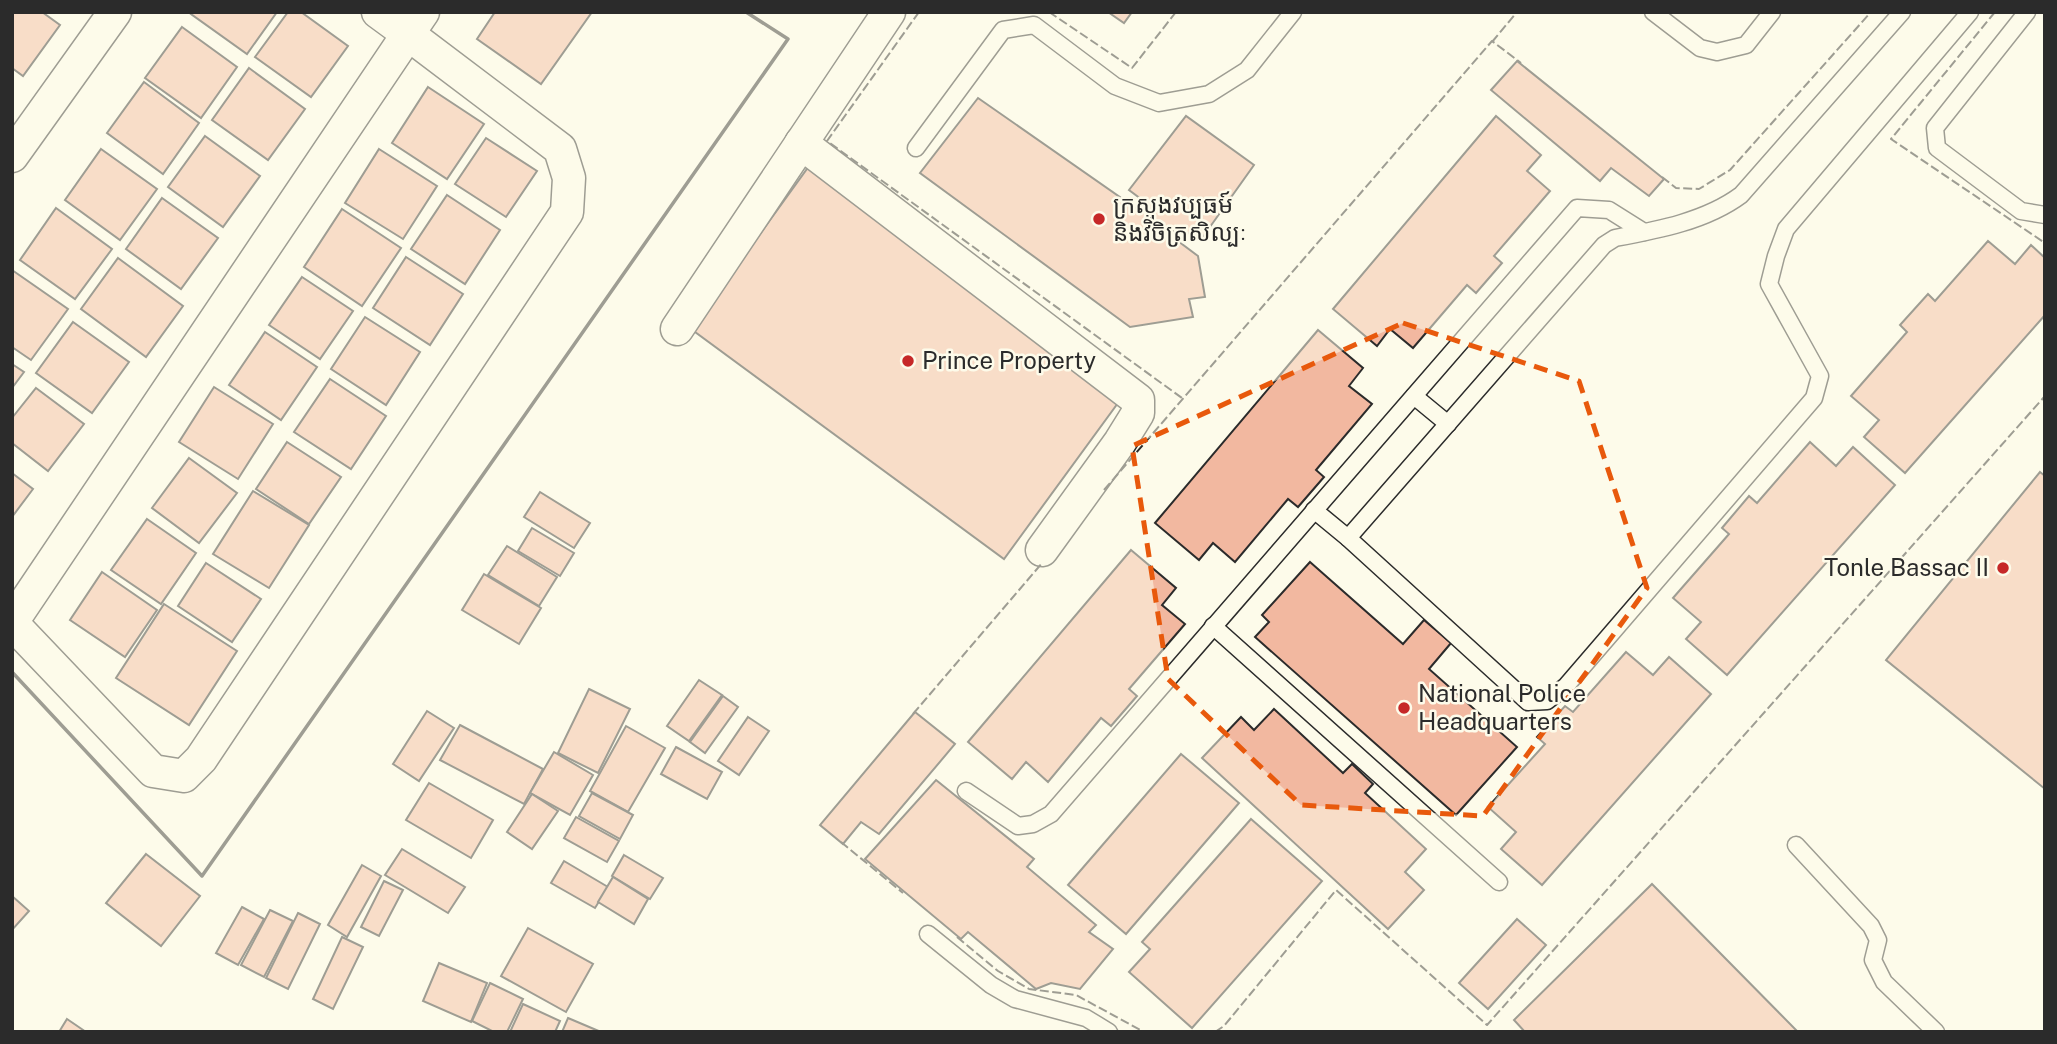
<svg xmlns="http://www.w3.org/2000/svg" width="2057" height="1044" font-family="'Public Sans','Noto Sans Khmer',sans-serif">
	<style>
		.building { fill: #f2b8a0; stroke: #2b2b2b; stroke-width: 2 }
		.lines { fill: none; stroke-linecap: round; stroke-linejoin: round }
		.service-casing { stroke: #2b2b2b; stroke-width: 19 }
		.minor-casing { stroke: #2b2b2b; stroke-width: 35 }
		.service { stroke: #fdfbea; stroke-width: 16 }
		.minor { stroke: #fdfbea; stroke-width: 32 }
		.fence { stroke: #2b2b2b; stroke-width: 2; stroke-dasharray: 9 3.5; stroke-linecap: butt }
		.wall { stroke: #2b2b2b; stroke-width: 3.5 }
		.marked { fill: none; stroke: #e8590c; stroke-width: 5; stroke-dasharray: 14 9; stroke-linejoin: round }
		.poi-dot { fill: #c62828; stroke: #fdfbea; stroke-width: 2.5 }
		.labels { text-anchor: middle; stroke-width: 5; stroke-linejoin: round; paint-order: stroke }
		.poi-label { font-size: 24px; fill: #2b2b2b; stroke: #fdfbea; text-anchor: start }
	</style>
	<rect width="100%" height="100%" fill="#fdfbea"/>
	<g class="building">
		<polygon points="12,12 42,12 60,25 23,76 12,68"/>
		<polygon points="193,12 277,12 247,54 191,14"/>
		<polygon points="288,12 301,12 348,46 311,97 255,57"/>
		<polygon points="495,12 592,12 541,84 477,39"/>
		<polygon points="1108,12 1132,12 1124,23"/>
		<polygon points="182,27 237,67 201,118 145,78"/>
		<polygon points="1517,61 1664,179 1649,196 1611,168 1600,181 1491,90"/>
		<polygon points="249,68 305,109 268,160 212,120"/>
		<polygon points="144,82 199,123 163,174 107,133"/>
		<polygon points="428,87 484,124 447,179 392,143"/>
		<polygon points="978,98 1140,211 1145,202 1129,190 1186,116 1254,165 1200,241 1177,226 1170,235 1198,256 1205,297 1189,299 1193,317 1130,327 920,173"/>
		<polygon points="1496,116 1541,155 1527,171 1550,191 1494,256 1502,263 1476,293 1467,285 1413,348 1390,329 1377,346 1333,309"/>
		<polygon points="205,136 260,176 223,227 168,187"/>
		<polygon points="486,138 537,171 506,217 455,184"/>
		<polygon points="101,149 157,189 120,240 65,200"/>
		<polygon points="379,149 437,186 403,239 345,203"/>
		<polygon points="812,162 1126,392 1004,559 691,329"/>
		<polygon points="447,195 500,230 465,284 411,249"/>
		<polygon points="162,198 218,238 181,289 126,249"/>
		<polygon points="56,208 112,249 75,299 20,260"/>
		<polygon points="342,209 401,248 362,306 304,267"/>
		<polygon points="1988,241 2015,264 2031,245 2045,258 2045,315 1905,473 1864,437 1879,420 1851,396 1907,332 1900,325 1928,294 1935,301"/>
		<polygon points="406,257 463,294 430,345 373,308"/>
		<polygon points="118,258 183,306 146,357 81,309"/>
		<polygon points="12,270 68,309 31,360 12,347"/>
		<polygon points="302,277 353,311 320,359 269,325"/>
		<polygon points="365,317 420,352 386,405 331,369"/>
		<polygon points="73,322 129,362 92,413 36,373"/>
		<polygon points="1318,330 1363,368 1349,386 1372,404 1316,470 1324,477 1298,507 1288,499 1235,562 1213,543 1199,560 1155,523"/>
		<polygon points="265,332 317,367 281,420 229,385"/>
		<polygon points="12,364 24,372 12,388"/>
		<polygon points="330,379 386,416 351,469 294,432"/>
		<polygon points="214,387 273,424 238,479 179,442"/>
		<polygon points="36,388 84,424 48,471 12,443 12,418"/>
		<polygon points="287,442 341,477 309,524 256,489"/>
		<polygon points="1810,442 1836,466 1853,447 1895,485 1727,675 1686,639 1701,622 1673,598 1729,534 1722,528 1749,496 1757,503"/>
		<polygon points="189,458 237,493 199,543 152,508"/>
		<polygon points="2040,472 2045,476 2045,789 1886,660"/>
		<polygon points="12,473 33,489 12,517"/>
		<polygon points="253,491 309,525 269,588 213,554"/>
		<polygon points="540,492 590,523 574,548 524,517"/>
		<polygon points="147,519 196,553 161,604 111,570"/>
		<polygon points="532,528 574,553 560,576 518,551"/>
		<polygon points="507,546 557,577 539,606 488,575"/>
		<polygon points="1131,550 1176,588 1162,605 1185,624 1129,689 1137,696 1111,726 1101,718 1048,782 1026,762 1012,779 968,742"/>
		<polygon points="1310,562 1403,644 1424,620 1451,643 1429,669 1517,747 1456,815 1255,637 1269,622 1262,615"/>
		<polygon points="206,563 261,599 232,642 178,606"/>
		<polygon points="102,572 157,610 125,657 70,620"/>
		<polygon points="484,574 541,608 519,644 462,610"/>
		<polygon points="164,604 237,651 189,725 116,678"/>
		<polygon points="1626,652 1653,675 1669,657 1711,694 1542,885 1501,849 1516,832 1488,807 1545,744 1537,737 1565,706 1573,712"/>
		<polygon points="699,680 722,695 689,741 667,726"/>
		<polygon points="589,689 630,709 598,773 558,753"/>
		<polygon points="723,696 738,707 705,753 690,742"/>
		<polygon points="1274,709 1343,773 1352,764 1373,784 1365,793 1426,849 1405,872 1424,890 1388,929 1202,758 1241,717 1254,730"/>
		<polygon points="427,711 454,728 419,781 393,764"/>
		<polygon points="915,712 955,744 879,834 861,822 843,844 820,825"/>
		<polygon points="748,717 769,731 739,775 718,761"/>
		<polygon points="460,725 543,769 524,804 440,760"/>
		<polygon points="626,726 665,748 628,812 590,791"/>
		<polygon points="676,747 722,772 707,799 661,774"/>
		<polygon points="554,752 593,775 570,815 530,793"/>
		<polygon points="1181,754 1239,803 1126,934 1068,885"/>
		<polygon points="936,780 1034,859 1027,867 1096,925 1089,932 1113,949 1080,989 1051,983 1036,989 968,932 961,939 865,859"/>
		<polygon points="429,783 493,820 471,858 406,820"/>
		<polygon points="592,793 633,815 620,839 579,816"/>
		<polygon points="532,794 558,811 532,849 507,832"/>
		<polygon points="576,817 619,841 607,862 564,838"/>
		<polygon points="1251,819 1322,881 1192,1028 1129,972 1150,949 1142,942"/>
		<polygon points="402,849 465,887 448,913 385,875"/>
		<polygon points="146,854 200,896 161,946 106,903"/>
		<polygon points="624,855 663,878 650,899 612,876"/>
		<polygon points="564,861 608,887 595,908 551,883"/>
		<polygon points="362,865 381,876 347,937 328,925"/>
		<polygon points="613,877 648,899 634,924 598,902"/>
		<polygon points="384,881 403,890 379,936 361,927"/>
		<polygon points="1652,884 1798,1032 1525,1032 1514,1020"/>
		<polygon points="12,896 29,911 12,930"/>
		<polygon points="242,907 264,919 238,965 216,953"/>
		<polygon points="270,910 293,921 264,977 241,965"/>
		<polygon points="298,913 320,924 288,989 266,978"/>
		<polygon points="1517,919 1546,945 1488,1009 1459,983"/>
		<polygon points="528,928 593,964 566,1012 501,976"/>
		<polygon points="342,937 363,947 333,1009 313,999"/>
		<polygon points="439,963 487,983 471,1022 423,1001"/>
		<polygon points="490,983 523,999 507,1032 494,1032 472,1021"/>
		<polygon points="523,1004 560,1021 555,1032 510,1032"/>
		<polygon points="568,1018 601,1032 562,1032"/>
		<polygon points="67,1019 86,1032 59,1032"/>
	</g>
	<g class="lines">
		<g class="service-casing">
			<g id="service">
				<polyline points="1653,12 1700,48 1717,52 1746,45 1772,12"/>
				<path d="M 1902,12 L 1741,195 C 1706,221 1658,230 1615,238 L 1604,245 L 1348,538 L 1528,702 L 1547,701 L 1566,686 L 1814,398 L 1820,376 L 1769,284 L 1776,256 L 1786,229 L 1970,12"/>
				<polyline points="2027,12 1935,128 1937,148 2021,211 2045,215"/>
				<polyline points="916,148 1003,30 1034,25 1115,86 1159,103 1209,94 1247,70 1293,12"/>
				<polyline points="1414,396 1448,424"/>
				<polyline points="1314,510 1348,538"/>
				<polyline points="1213,626 1499,882"/>
				<polyline points="966,791 1018,826 1033,824 1051,814 1577,208 1609,210 1644,232"/>
				<polyline points="1796,845 1871,926 1878,940 1873,960 1884,982 1936,1032"/>
				<polyline points="928,934 991,985 1015,999 1086,1018 1109,1032"/>
			</g>
		</g>
		<g class="minor-casing">
			<g id="minor">
				<polyline points="801,143 1138,400 1138,413 1120,442 1042,550"/>
				<polyline points="12,156 115,12"/>
				<polyline points="677,329 889,12"/>
				<polyline points="12,622 408,34 378,12"/>
				<polyline points="12,623 153,771 184,776 201,759 567,212 569,178 560,149 408,34 423,12"/>
			</g>
		</g>
		<use href="#service" class="service"/>
		<use href="#minor" class="minor"/>
		<g class="fence">
			<polyline points="919,12 827,141 1182,398 1184,396"/>
			<polyline points="1049,12 1132,68 1176,12"/>
			<polyline points="1995,12 1891,139 2045,243"/>
			<polyline points="1492,42 1517,12"/>
			<polyline points="1662,177 1676,188 1699,189 1730,170 1871,12"/>
			<polyline points="1104,490 1492,41 1521,63"/>
			<polyline points="913,714 1043,562"/>
			<polyline points="841,842 903,893"/>
			<polyline points="957,937 998,971 1029,989 1076,995 1144,1032"/>
			<polyline points="1215,1032 1224,1026 1336,890 1487,1025 2045,396"/>
		</g>
		<polyline class="wall" points="12,672 202,876 788,39 746,12"/>
	</g>
	<path d="M0 0H2057V1044H0ZM 1403,323 L 1579,381 L 1647,588 L 1483,816 L 1301,805 L 1168,679 L 1132,446 Z" fill="#fdfbea" fill-opacity=".55" fill-rule="evenodd"/>
	<path class="marked" d="M 1403,323 L 1579,381 L 1647,588 L 1483,816 L 1301,805 L 1168,679 L 1132,446 Z"/>
	<g class="poi-dot">
		<circle cx="1099" cy="219" r="7"/>
		<circle cx="908" cy="361" r="7"/>
		<circle cx="2003" cy="568" r="7"/>
		<circle cx="1404" cy="708" r="7"/>
	</g>
	<g class="labels">
		<g class="poi-label">
			<text x="1113" y="213">ក្រសួងវប្បធម៍<tspan x="1113" dy="28">និងវិចិត្រសិល្បៈ</tspan></text>
			<text x="922" y="369">Prince Property</text>
			<text x="1989" y="576" text-anchor="end">Tonle Bassac II</text>
			<text x="1418" y="702">National Police<tspan x="1418" dy="28">Headquarters</tspan></text>
		</g>
	</g>
	<rect width="2057" height="1044" fill="none" stroke="#2b2b2b" stroke-width="28"/>
</svg>
